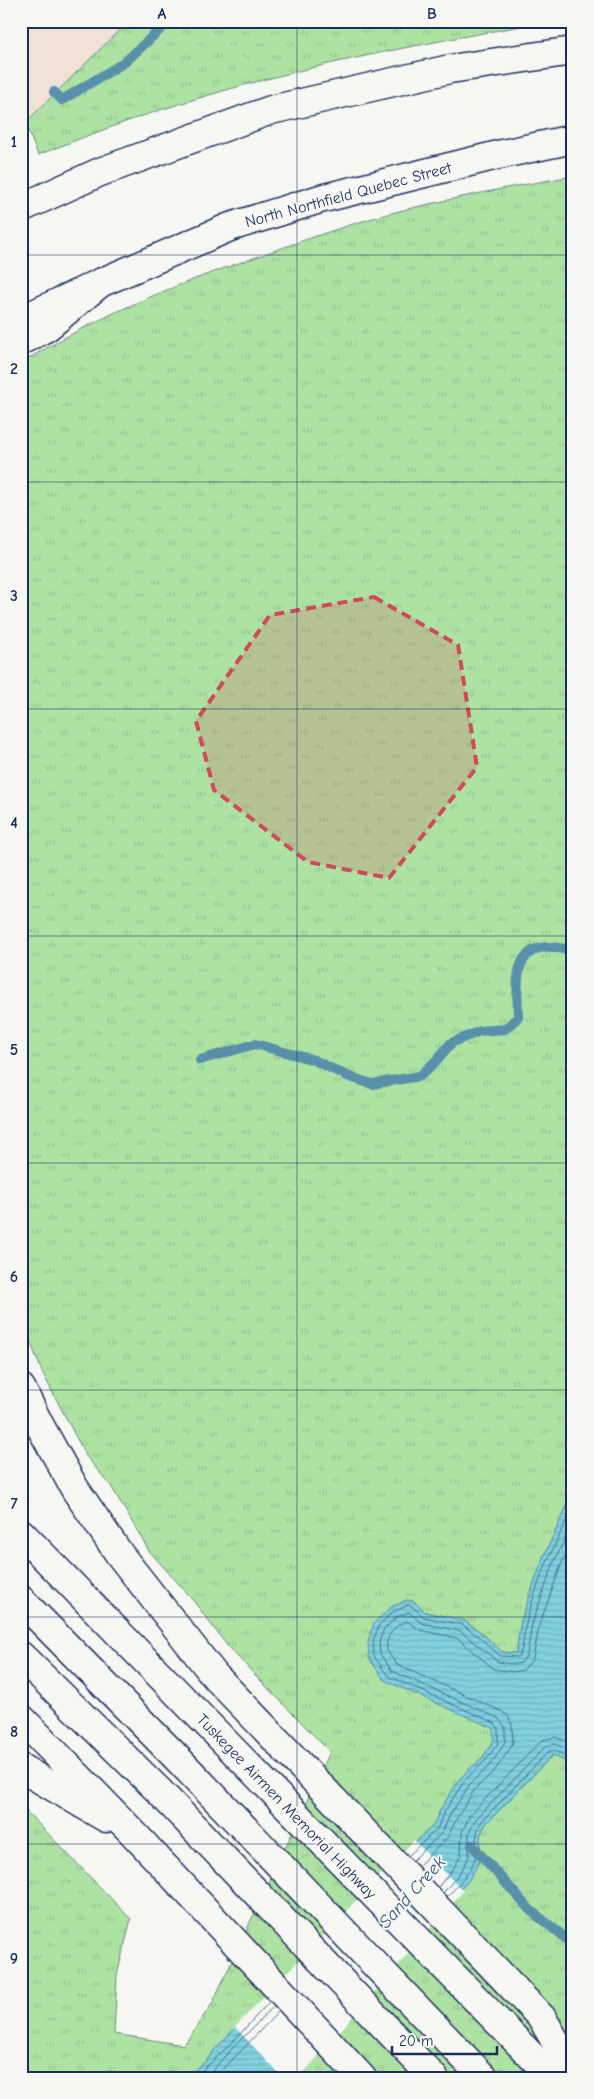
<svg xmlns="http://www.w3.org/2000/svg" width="594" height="2099" font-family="'Comic Neue',sans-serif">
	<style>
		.built { fill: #f0e0d7 }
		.grass { fill: url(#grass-tufts); stroke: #648880 }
		.water { fill: url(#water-rules); stroke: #5890aa }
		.pier { fill: #f6f6f2 }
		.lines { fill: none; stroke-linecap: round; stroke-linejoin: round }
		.shore { stroke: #436f91; stroke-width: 1 }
		.stream { stroke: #5890aa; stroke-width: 10 }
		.major-casing { stroke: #1b2f5e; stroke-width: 31 }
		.highway-casing { stroke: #1b2f5e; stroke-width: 31 }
		.major { stroke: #f6f6f2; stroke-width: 28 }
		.highway { stroke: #f6f6f2; stroke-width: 28 }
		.marked { fill: #d1495b; fill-opacity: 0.2; stroke: #d1495b; stroke-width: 4; stroke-dasharray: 10 6; stroke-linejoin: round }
		.grid { fill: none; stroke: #1b2f5e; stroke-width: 1; stroke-opacity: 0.55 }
		.labels { text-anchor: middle; stroke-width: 4; stroke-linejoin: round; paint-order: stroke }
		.street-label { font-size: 16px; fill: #1b2f5e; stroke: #f6f6f2 }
		.water-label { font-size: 18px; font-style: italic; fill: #34577e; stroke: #f6f6f2 }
		.neatline { fill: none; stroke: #1b2f5e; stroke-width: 2 }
		.grid-label { font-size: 16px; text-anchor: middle; font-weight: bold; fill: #1b2f5e }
	</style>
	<defs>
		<pattern id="grass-tufts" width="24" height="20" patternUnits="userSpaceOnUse" patternTransform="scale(1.25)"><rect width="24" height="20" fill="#aee2a3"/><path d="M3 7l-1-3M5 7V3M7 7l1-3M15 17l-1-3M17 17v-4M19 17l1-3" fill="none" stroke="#95c28f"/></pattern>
		<pattern id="water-rules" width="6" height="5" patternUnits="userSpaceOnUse" patternTransform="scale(1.25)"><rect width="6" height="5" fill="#80d0dd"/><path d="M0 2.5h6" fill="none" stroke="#6eb3c0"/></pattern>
	</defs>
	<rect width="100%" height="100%" fill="#f6f6f2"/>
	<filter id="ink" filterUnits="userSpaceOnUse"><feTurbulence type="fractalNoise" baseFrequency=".02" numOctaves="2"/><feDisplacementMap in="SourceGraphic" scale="10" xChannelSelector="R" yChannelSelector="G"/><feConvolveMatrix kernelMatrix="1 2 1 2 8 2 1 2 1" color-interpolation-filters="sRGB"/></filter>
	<g filter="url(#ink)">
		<polygon class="built" points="21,21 129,21 25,123 21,120"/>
		<g class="grass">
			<path d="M 129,21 L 550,21 C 432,42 314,63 199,98 C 144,114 91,134 38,155 L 25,123 Z"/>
			<path d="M 573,176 L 573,1493 L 543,1558 L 521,1621 L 516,1653 L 502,1652 L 482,1633 L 464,1620 L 425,1612 L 415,1602 L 407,1600 L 390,1608 L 378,1669 L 384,1680 L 494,1728 L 494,1740 L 482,1758 L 461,1777 L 440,1810 L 433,1826 L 415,1842 L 215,2049 L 206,2061 L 185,2078 L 21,2078 L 21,1806 L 131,1919 L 117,1975 L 114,2034 L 184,2045 L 212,2004 L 330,1752 L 229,1648 L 189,1595 L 149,1551 L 111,1486 L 86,1456 L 42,1372 L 21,1318 L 21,363 C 92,319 169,287 248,260 C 296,243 345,225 395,212 C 454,198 513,186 573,176 Z"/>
			<polygon points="553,1755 573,1765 573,2078 296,2078 480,1860 480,1835 486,1824"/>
		</g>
		<polygon class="water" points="573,1493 573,1765 552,1755 486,1824 480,1835 480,1860 469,1880 296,2078 185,2078 206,2061 215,2049 415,1842 433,1826 440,1810 461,1777 482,1758 494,1740 493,1728 384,1680 369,1658 368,1641 374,1623 390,1608 407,1600 415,1602 425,1612 464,1620 482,1633 502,1652 516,1653 521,1621 543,1558"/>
		<polygon class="pier" points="414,1840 463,1891 299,2078 283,2078 235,2027"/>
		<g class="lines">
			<g class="shore">
				<path d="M 408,1856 L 437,1829 L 444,1812 L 465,1780 L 485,1761 L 498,1743 L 498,1728 L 495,1723 L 388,1676 L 374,1656 L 373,1641 L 379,1625 L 393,1612 L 408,1605 L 413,1607 L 424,1617 L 463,1625 L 479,1637 L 500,1656 L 518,1657 C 524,1650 523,1634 526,1624 C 535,1584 555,1544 573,1507"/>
				<polyline points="412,1861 442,1833 450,1815 470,1784 490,1765 503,1746 505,1741 505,1727 498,1718 392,1671 380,1654 379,1642 384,1629 397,1617 409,1612 421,1623 460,1631 498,1662 514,1664 521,1663 527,1655 532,1624 554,1562 573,1522"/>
				<path d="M 418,1866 L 448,1837 L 457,1818 L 475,1789 L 496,1769 L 510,1749 L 513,1742 L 512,1725 L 508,1716 L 501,1711 L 397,1665 C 395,1661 390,1656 388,1652 C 382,1639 396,1624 407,1621 L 420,1630 L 457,1638 L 494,1669 L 513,1672 L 523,1670 L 533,1659 L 539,1626 L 561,1565 L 573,1539"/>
				<polyline points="438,1887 453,1869 461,1855 462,1832 470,1815 542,1740 555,1737 573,1744"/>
				<polyline points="443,1893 459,1874 469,1857 469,1833 476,1819 546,1746 555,1744 573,1752"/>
				<path d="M 447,1897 C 457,1886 470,1873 475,1859 C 480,1843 471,1840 482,1821 L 549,1751 L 555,1751 L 573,1759"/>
				<path d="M 192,2078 C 220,2058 246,2027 270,2001"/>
				<polyline points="202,2078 213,2070 224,2057 274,2006"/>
				<polyline points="215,2078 279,2011"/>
			</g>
			<g class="stream">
				<polyline points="54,92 62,100 125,62 169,21"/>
				<path d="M 200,1060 L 255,1044 L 314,1060 L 347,1076 L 372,1084 L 420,1076 L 436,1061 L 451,1043 L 480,1031 L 505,1029 L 518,1017 C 518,992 510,950 546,947 C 554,946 560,950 569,949 L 573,944"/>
				<polyline points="472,1845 529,1909 573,1944"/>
			</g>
			<g class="major-casing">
				<g id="major">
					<polyline points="21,208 100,172 271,110 450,69 573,51"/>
					<polyline points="21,320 100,283 230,227 320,199 498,155 573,139"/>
				</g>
			</g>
			<g class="highway-casing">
				<g id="highway">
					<polyline points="21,341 47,327 100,283"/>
					<polyline points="21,1388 39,1424 75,1489 120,1555 215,1676 542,2018 573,2072"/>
					<polyline points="21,1533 553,2078"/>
					<polyline points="21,1600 175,1756 484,2078"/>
					<polyline points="21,1656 158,1790 434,2078"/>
					<polyline points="21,1718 135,1835 362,2078"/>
					<polyline points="21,1768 106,1818"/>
				</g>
			</g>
			<use href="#major" class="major"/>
			<use href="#highway" class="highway"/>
		</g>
	</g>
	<path class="marked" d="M 374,597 L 458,645 L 477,767 L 389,878 L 308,862 L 214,790 L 196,721 L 270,615 Z"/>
	<path class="grid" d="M 297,21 L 297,2078M 21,255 L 573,255M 21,482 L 573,482M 21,709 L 573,709M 21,936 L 573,936M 21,1163 L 573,1163M 21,1390 L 573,1390M 21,1617 L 573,1617M 21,1844 L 573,1844"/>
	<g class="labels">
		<g class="street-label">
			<text transform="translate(348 194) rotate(-15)" y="6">North Northfield Quebec Street</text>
			<text transform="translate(287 1806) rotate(46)" y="6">Tuskegee Airmen Memorial Highway</text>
		</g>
		<g class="water-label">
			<text transform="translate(412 1892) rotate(-48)" y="6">Sand Creek</text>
		</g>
	</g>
	<rect width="594" height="2099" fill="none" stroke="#f6f6f2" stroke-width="55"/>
	<path d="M392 2046v8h105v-8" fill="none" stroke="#1b2f5e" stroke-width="2.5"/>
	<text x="399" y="2046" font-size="15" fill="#1b2f5e" stroke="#f6f6f2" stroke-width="4" paint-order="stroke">20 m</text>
	<rect x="28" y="28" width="538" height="2044" class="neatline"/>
	<g class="grid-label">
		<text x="162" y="19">A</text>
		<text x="432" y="19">B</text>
		<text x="14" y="147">1</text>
		<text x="14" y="374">2</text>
		<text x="14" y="601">3</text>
		<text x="14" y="828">4</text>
		<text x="14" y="1055">5</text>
		<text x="14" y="1282">6</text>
		<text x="14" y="1509">7</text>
		<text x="14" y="1737">8</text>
		<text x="14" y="1964">9</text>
	</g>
</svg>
